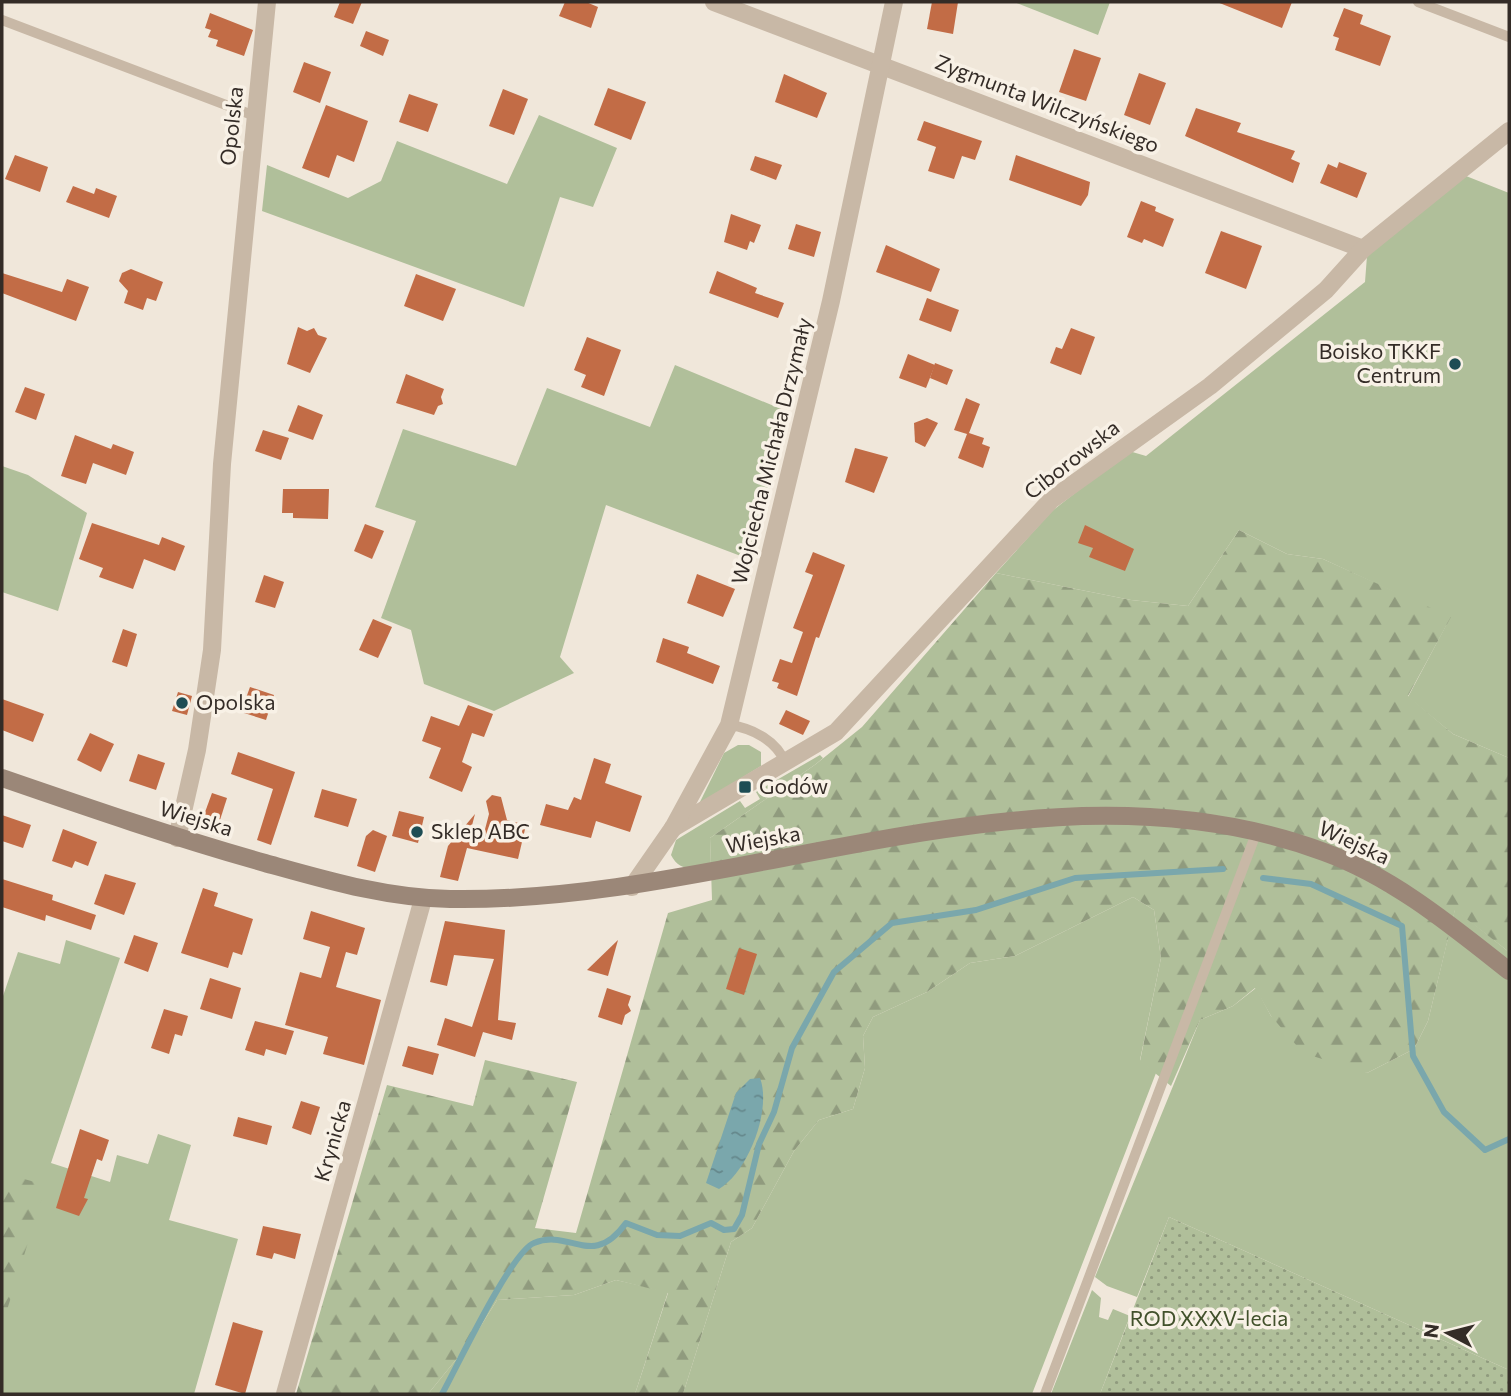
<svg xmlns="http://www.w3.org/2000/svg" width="1511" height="1396" font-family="Commissioner,sans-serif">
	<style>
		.green { fill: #b0bf9a }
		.forest { fill: url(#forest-firs) }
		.garden { fill: url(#garden-dots) }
		.water { fill: url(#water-ripples) }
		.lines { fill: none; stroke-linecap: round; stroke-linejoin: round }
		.stream { stroke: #7aa7ac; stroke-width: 6 }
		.building { fill: #c26c46 }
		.lane { stroke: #c8b8a6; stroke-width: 10 }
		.street { stroke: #c8b8a6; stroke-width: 18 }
		.secondary { stroke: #9b8778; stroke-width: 18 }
		.poi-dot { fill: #1e4d54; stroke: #f8f1e6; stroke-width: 2.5 }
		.labels { text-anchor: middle; stroke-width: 7; stroke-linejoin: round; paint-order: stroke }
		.street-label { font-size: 21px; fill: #342c27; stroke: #f8f1e6 }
		.poi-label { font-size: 21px; fill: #342c27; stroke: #f8f1e6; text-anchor: start }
		.park-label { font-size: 21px; fill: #41512b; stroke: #f8f1e6 }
	</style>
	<defs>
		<pattern id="forest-firs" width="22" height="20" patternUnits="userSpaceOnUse" patternTransform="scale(1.75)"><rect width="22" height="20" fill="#b0bf9a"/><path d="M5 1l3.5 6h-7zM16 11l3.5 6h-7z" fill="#909b7e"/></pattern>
		<pattern id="garden-dots" width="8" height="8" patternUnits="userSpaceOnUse" patternTransform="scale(1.75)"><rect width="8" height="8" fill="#b0bf9a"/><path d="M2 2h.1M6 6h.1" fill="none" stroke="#909b7e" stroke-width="1.8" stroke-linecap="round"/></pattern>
		<pattern id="water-ripples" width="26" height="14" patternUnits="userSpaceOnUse" patternTransform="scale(1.75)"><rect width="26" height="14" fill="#7aa7ac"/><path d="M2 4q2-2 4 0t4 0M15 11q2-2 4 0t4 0" fill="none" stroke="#65888c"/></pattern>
	</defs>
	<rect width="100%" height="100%" fill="#f0e7da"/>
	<g class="green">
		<polygon points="1014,2 1110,2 1098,35"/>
		<polygon points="539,115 617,148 593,207 560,197 524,307 262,211 267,165 348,198 381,181 397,141 507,184"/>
		<polygon points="1466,176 1509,193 1509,758 1453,734 1408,697 1450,618 1323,559 1287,554 1239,530 1188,606 1131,600 996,573 1052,511 1129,451 1146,456 1365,282 1367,256"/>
		<polygon points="675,365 786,411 754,561 606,505 560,657 574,673 494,711 424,684 411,630 381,618 416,521 375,507 403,429 516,466 547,388 650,427"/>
		<polygon points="2,466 28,475 87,513 58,611 2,592"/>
		<polygon points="738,745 749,745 761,752 761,766 699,804 724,753"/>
		<path d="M 820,755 L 823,758 L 816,764 L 710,838 L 711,866 C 694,868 680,873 671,855 L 676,840 L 740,801 L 745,808 L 760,799 L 756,792 Z"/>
		<polygon points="1133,897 1154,910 1161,958 1140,1060 1156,1073 1032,1394 683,1394 731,1242 752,1228 794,1151 819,1120 853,1109 865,1068 863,1036 873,1017 927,992 970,963 1015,956"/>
		<polygon points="1455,909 1509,952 1509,1370 1169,1217 1137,1297 1107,1286 1095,1277 1200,1020 1233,1006 1256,988 1271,1016 1367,1073 1414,1049 1428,1021"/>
		<polygon points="66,940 120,958 51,1163 110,1182 117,1155 148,1164 158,1134 191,1145 169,1220 238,1239 194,1394 2,1394 2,999 18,952 60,964"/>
		<polygon points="616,1280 668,1292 635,1394 428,1394 472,1340 497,1300 574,1295"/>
		<polygon points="1092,1290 1101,1298 1099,1317 1108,1320 1113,1309 1130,1316 1100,1394 1051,1394"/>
	</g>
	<g class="forest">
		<polygon points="1239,530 1287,554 1323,559 1451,617 1408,696 1453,734 1509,758 1509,952 1455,910 1428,1021 1414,1049 1367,1073 1303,1053 1271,1016 1255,988 1233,1006 1200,1020 1171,1086 1140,1061 1161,958 1154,910 1133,897 1015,956 970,963 927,992 873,1017 863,1036 865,1068 853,1109 819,1120 794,1151 752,1228 731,1242 683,1394 635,1394 668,1293 616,1280 574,1295 497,1300 472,1340 428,1394 296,1394 387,1085 473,1106 485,1060 577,1082 535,1228 576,1233 668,913 712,900 710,838 816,764 862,727 996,573 1131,600 1188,606"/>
		<polygon points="2,1173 46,1185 2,1326"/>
	</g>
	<polygon class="garden" points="1169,1217 1509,1370 1509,1394 1100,1394"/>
	<path class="water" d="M 760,1078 C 772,1110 748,1172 719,1189 L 706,1183 L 736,1093 L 750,1079 Z"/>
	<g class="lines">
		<g class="stream">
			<polyline points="1263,878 1311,884 1402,926 1413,1056 1444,1112 1485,1150 1509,1139"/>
			<path d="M 442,1394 C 457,1367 511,1252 534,1243 C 570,1228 592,1270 626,1223 L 657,1235 L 680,1236 L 711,1223 L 724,1230 L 734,1229 L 742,1215 L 759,1144 L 774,1112 L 792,1048 L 834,972 L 892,923 L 976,910 L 1075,878 L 1223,869"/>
		</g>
	</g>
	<g class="building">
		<polygon points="340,2 362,2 353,24 334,17"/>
		<polygon points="565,2 586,2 598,7 591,28 559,16"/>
		<polygon points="932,2 958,2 953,34 927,29"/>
		<polygon points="1217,2 1292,2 1282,28"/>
		<polygon points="1344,8 1363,15 1360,24 1391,36 1380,66 1335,50 1339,38 1333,36"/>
		<polygon points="210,13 253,30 244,56 216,46 218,40 208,37 211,30 205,28"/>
		<polygon points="366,31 389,40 383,56 360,46"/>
		<polygon points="1074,49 1101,58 1086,101 1059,92"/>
		<polygon points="304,62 331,72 320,103 293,92"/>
		<polygon points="1139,73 1166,83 1150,125 1124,115"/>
		<polygon points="784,74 827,93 817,118 775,102"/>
		<polygon points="608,88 646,102 631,140 594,125"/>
		<polygon points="503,89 528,99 514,135 489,126"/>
		<polygon points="409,94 438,104 428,132 399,122"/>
		<polygon points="326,105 368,121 354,162 337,155 329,178 302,168"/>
		<polygon points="1196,108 1241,123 1237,132 1295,151 1291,159 1300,163 1293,183 1185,136"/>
		<polygon points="924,121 982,141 975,160 962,156 954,179 928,171 936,147 917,140"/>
		<polygon points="15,155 48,167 40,192 5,179"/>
		<polygon points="1016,155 1090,182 1088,195 1081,206 1009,180"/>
		<polygon points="755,156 782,165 776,180 750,170"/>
		<polygon points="1339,162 1367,173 1357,198 1320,183 1328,164 1337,168"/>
		<polygon points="73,186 94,194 96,188 117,196 109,218 66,202"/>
		<polygon points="1141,201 1156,207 1155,211 1174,219 1163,247 1144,239 1142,243 1127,237"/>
		<polygon points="731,214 761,225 754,243 750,241 747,250 724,242"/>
		<polygon points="796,224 821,232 814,257 788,249"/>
		<polygon points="1221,231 1262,246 1246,289 1205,273"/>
		<polygon points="886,245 940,269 931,292 876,272"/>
		<polygon points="131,269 163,282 156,301 147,298 143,310 124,303 128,291 119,281 122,273"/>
		<polygon points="717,271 757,288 755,293 784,303 778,318 709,293"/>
		<polygon points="2,273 62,292 67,279 89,287 76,321 2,293"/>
		<polygon points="416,274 456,289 443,321 404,306"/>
		<polygon points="927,298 959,310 951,332 919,320"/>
		<polygon points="298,327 307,331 314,328 318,335 327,338 310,373 287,364"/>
		<polygon points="1071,328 1095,337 1081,375 1050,363 1056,347 1062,349"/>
		<polygon points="587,337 621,350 604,396 581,387 586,375 574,370"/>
		<polygon points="908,354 935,365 926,388 899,378"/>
		<polygon points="935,363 953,370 947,385 930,378"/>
		<polygon points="406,374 444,389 441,397 443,404 438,406 434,415 396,403"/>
		<polygon points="25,387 45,394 36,420 15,412"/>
		<polygon points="966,398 980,404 969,433 984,438 982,444 990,447 983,468 958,458 967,434 954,430"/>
		<polygon points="298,405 323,415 313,440 288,431"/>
		<polygon points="927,418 938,423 925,447 915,442 914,423"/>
		<polygon points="263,430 289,438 281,460 255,451"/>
		<polygon points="75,435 111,449 113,444 134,452 126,475 93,463 86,484 61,476"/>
		<polygon points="855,448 888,457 874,493 845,482"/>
		<polygon points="283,489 329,489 328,519 293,518 293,513 282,513"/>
		<polygon points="92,523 159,545 162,537 185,546 175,571 144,559 133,589 99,577 103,568 79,559"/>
		<polygon points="365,524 384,531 372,559 354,551"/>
		<polygon points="1085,525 1134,549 1125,571 1089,557 1093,548 1078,543"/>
		<polygon points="813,552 845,565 819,638 816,637 797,696 777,688 779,683 772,681 780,659 792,663 803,632 793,628 813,575 805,572"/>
		<polygon points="697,574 735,589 723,617 687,603"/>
		<polygon points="264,575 284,582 275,608 255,602"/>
		<polygon points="373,619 392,627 378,658 359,650"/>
		<polygon points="123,629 137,634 127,667 112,662"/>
		<polygon points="663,638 689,647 687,653 720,666 713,684 656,662"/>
		<polygon points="250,687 274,695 266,720 241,712"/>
		<polygon points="178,692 192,696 187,715 172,711"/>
		<polygon points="2,699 44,714 33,742 2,730"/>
		<polygon points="468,705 493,714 484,737 472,733 462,762 472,767 462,792 429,778 441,748 422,741 431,716 459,726"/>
		<polygon points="786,710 810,721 803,735 779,724"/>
		<polygon points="90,733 114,744 101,772 77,760"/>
		<polygon points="238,752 295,772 271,845 257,840 273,789 231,774"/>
		<polygon points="138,754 165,763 156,790 129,781"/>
		<polygon points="594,758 611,764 605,783 642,796 630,832 596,821 591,838 540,825 546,804 568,810 574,797 581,800"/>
		<polygon points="322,789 357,799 348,827 314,817"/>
		<polygon points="212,793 227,798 220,820 204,815"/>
		<polygon points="492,795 501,797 507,820 526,825 518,859 467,848 458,881 440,877 448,846 475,814 470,833 483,837 489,814 486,801"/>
		<polygon points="399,811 424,817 418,843 392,836"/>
		<polygon points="2,815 31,825 23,848 2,841"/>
		<polygon points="63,829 97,842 88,866 75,861 72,868 52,861"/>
		<polygon points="373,830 387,836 375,872 357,866 366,836"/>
		<polygon points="105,874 136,883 124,915 94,904"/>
		<polygon points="2,879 53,895 52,900 96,915 91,930 46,915 45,921 2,907"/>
		<polygon points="203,888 218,893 214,906 253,919 242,955 233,952 228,968 181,953"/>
		<polygon points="311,911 365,928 357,955 346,952 336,987 381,1000 364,1065 323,1054 328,1037 285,1025 300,972 321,978 330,947 303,939"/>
		<polygon points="445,921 505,930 498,1020 516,1023 512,1040 483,1032 475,1057 437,1045 445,1018 472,1027 494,959 454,955 447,986 430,982"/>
		<polygon points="134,935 158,943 148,972 124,963"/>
		<polygon points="618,940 608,976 587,970"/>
		<polygon points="739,948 757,954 744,995 726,989"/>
		<polygon points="210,978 241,988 232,1019 200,1009"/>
		<polygon points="607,988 631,996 628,1005 631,1011 625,1015 622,1025 598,1017"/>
		<polygon points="164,1009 188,1016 182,1036 175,1034 169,1054 151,1048"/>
		<polygon points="255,1021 294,1031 286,1055 266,1049 264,1056 245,1050"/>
		<polygon points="408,1046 439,1054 433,1075 402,1066"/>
		<polygon points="301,1101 320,1107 311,1135 292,1128"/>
		<polygon points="238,1117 272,1126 267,1145 233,1136"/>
		<polygon points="80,1129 109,1140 102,1161 97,1159 84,1198 88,1199 79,1216 56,1208"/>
		<polygon points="263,1226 301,1234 295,1259 274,1253 272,1259 256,1255"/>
		<polygon points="233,1322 263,1331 245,1394 215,1385"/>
	</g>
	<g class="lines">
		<g class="lane">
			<polyline points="1418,2 1509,37"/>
			<polyline points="2,20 255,116"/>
			<path d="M 729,725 C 753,728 777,741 786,764"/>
			<polyline points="1045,1394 1257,831"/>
		</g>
		<g class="street">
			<polyline points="714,2 1363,249"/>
			<polyline points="673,828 836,732 1051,500 1210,386 1326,290 1363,249 1509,131"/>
			<polyline points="177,838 197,750 212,650 222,464 267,2"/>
			<polyline points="632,887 673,828 729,725 831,301 894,2"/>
			<polyline points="285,1394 423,899"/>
		</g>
		<path class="secondary" d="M 2,778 C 89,808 176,838 265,863 C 326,880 386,898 450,899 C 738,904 1043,747 1324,852 C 1393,877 1452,926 1509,971"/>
	</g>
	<g class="poi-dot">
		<circle cx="1455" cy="364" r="7"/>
		<circle cx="182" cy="703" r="7"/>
		<rect x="738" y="780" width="14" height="14" rx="3.5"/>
		<circle cx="417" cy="832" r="7"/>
	</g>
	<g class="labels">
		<g class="street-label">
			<text transform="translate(1047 104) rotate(21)" y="7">Zygmunta Wilczyńskiego</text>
			<text transform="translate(232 126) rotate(-84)" y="7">Opolska</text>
			<text transform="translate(772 451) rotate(-76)" y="7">Wojciecha Michała Drzymały</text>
			<text transform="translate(1072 460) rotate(-38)" y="7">Ciborowska</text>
			<text transform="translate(196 819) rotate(17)" y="7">Wiejska</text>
			<text transform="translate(763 840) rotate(-10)" y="7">Wiejska</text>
			<text transform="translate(1354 843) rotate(25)" y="7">Wiejska</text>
			<text transform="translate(333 1141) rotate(-74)" y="7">Krynicka</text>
		</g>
		<g class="poi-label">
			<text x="1441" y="359" text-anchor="end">Boisko TKKF<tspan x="1441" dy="24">Centrum</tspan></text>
			<text x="196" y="710">Opolska</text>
			<text x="759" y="794">Godów</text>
			<text x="431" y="839">Sklep ABC</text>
		</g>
		<g class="park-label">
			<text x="1209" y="1326">ROD XXXV-lecia</text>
		</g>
	</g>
	<rect width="1511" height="1396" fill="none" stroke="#342c27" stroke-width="7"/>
	<g transform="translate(1448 1333) rotate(277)" stroke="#f8f1e6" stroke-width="5" paint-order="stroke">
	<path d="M0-5L12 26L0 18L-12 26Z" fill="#342c27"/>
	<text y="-10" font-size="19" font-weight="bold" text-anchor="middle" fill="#342c27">N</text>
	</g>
</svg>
